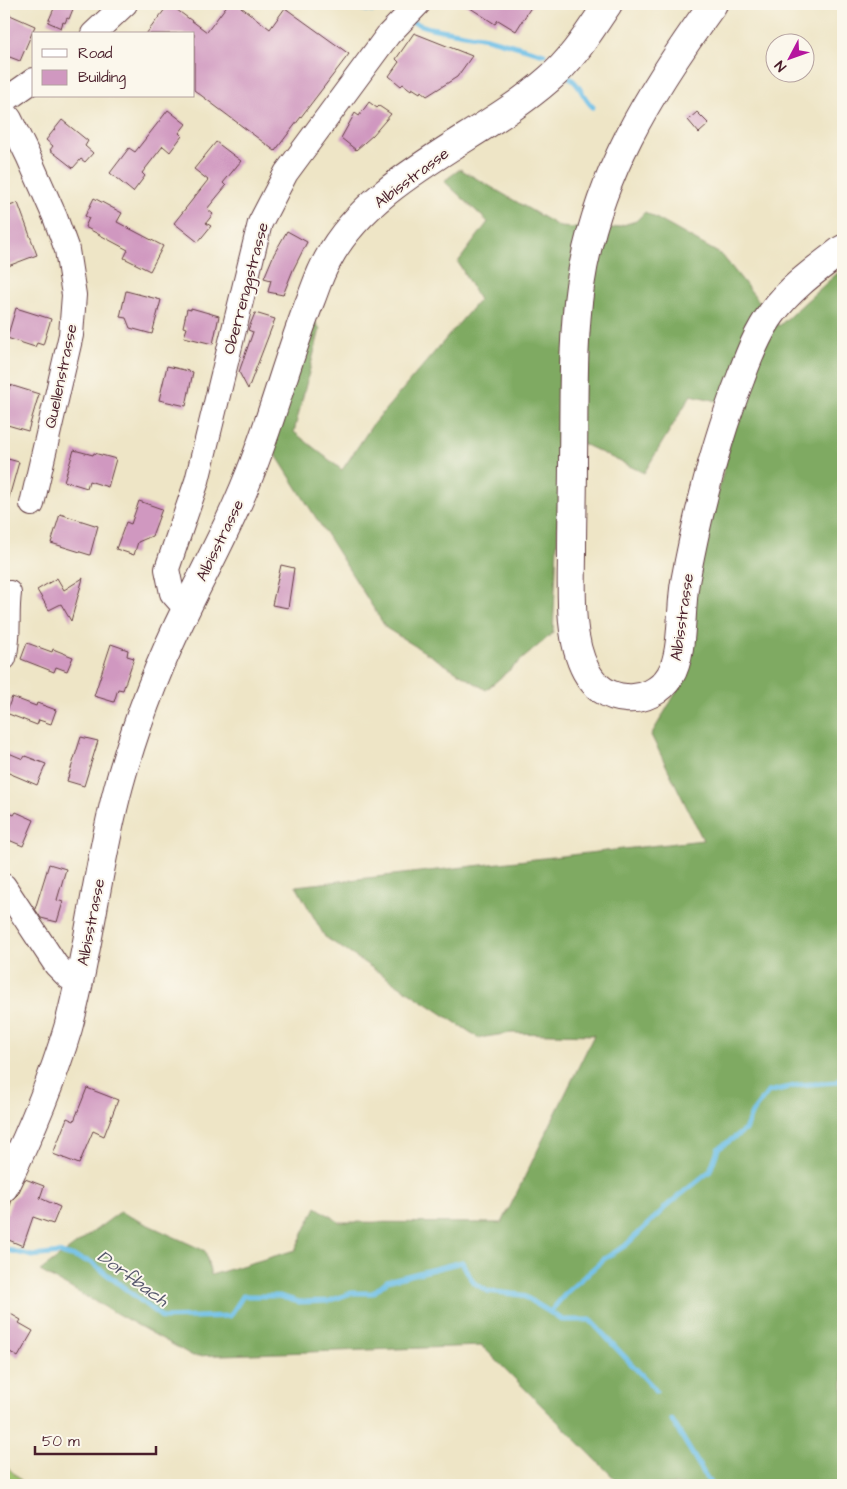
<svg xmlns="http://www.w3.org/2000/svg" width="847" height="1489" font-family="'Architects Daughter',sans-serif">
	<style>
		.green { fill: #9fc570; stroke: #74724e }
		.forest { fill: #7faa62; stroke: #646446 }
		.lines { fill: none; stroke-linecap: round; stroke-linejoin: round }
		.stream { stroke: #6bbee7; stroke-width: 5 }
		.building { fill: #d098c0 }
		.minor-casing { stroke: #633d42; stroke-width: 26 }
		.major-casing { stroke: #633d42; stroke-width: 30 }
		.minor { stroke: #fff; stroke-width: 24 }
		.major { stroke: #fff; stroke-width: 28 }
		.labels { text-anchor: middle; stroke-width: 4; stroke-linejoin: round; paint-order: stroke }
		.street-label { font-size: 16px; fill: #4a1f2b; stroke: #fbf7ec }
		.water-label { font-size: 18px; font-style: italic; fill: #56576d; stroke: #fbf7ec }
	</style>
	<rect width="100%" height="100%" fill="#fbf7ec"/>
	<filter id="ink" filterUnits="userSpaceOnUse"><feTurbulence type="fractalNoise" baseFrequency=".02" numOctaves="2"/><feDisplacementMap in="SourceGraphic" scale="10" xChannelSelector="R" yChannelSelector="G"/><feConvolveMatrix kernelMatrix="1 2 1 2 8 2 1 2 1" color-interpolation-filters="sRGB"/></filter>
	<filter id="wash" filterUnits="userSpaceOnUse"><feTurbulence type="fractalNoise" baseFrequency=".0096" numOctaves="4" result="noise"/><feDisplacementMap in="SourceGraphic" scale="20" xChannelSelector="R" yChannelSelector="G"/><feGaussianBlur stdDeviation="1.12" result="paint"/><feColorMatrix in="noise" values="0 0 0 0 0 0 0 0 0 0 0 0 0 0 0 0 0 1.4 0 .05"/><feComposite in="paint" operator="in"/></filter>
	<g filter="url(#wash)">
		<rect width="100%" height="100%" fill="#eee5c6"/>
		<polygon class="green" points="4,1464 26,1485 4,1485"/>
		<polygon class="forest" points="460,169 560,227 607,230 636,221 645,212 722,255 779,326 843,268 843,1485 621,1485 482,1346 193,1356 40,1271 120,1212 205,1251 211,1275 295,1250 316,1207 339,1222 502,1223 594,1035 511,1033 479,1038 325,937 296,886 703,840 651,735 687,674 695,589 739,406 691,395 644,473 562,434 553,633 486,690 386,628 271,447 313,319 320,329 294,432 342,470 373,424 479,300 458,262 488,222 444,181"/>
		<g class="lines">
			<g class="stream">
				<polyline points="339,4 372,11"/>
				<polyline points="412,22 430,28 487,38 544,54"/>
				<path d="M 570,78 C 581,85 583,99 593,107"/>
				<polyline points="4,1249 32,1256 61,1253 91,1262 163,1318 230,1316 243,1296 279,1296 299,1302 329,1301 351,1293 373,1293 387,1281 462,1262 473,1282 487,1291 522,1295 563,1320 590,1320 653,1387 656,1391"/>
				<polyline points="550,1312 567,1292 604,1259 626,1245 669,1204 710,1171 718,1149 745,1130 752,1113 768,1092 799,1085 836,1082 843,1078"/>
				<polyline points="672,1420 711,1485"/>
			</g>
		</g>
		<g id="blocks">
			<g class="building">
				<polygon points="56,4 75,4 69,19 67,18 65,23 63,22 61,28 48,22"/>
				<polygon points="169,4 207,32 228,4 237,4 270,29 285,8 349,54 275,151 194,90 194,34 146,34"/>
				<polygon points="464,4 533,4 516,31 498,20 495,24"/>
				<polygon points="10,15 35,26 20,61 7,56 9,50 4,48 4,30"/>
				<polygon points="414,33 472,56 457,77 427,96 421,91 420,93 412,88 411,90 403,84 401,86 389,76 399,62 396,59"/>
				<polygon points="369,102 377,108 379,106 391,114 373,135 356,150 341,138 355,113 359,116"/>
				<polygon points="168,110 186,124 179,133 182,136 170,152 163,146 142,173 145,176 133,192 110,173 129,148 135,152"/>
				<polygon points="697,112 709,124 699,133 688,120"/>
				<polygon points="62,120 88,141 85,146 93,153 85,162 81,159 73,168 50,150 53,146 46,140"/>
				<polygon points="216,142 241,161 223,183 226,186 207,209 213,214 206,223 211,226 198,242 174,223 208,180 194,169"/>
				<polygon points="94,198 122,213 117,222 163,246 150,271 124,258 128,250 85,227 89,218 85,216"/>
				<polygon points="18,203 37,255 8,266 4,255 4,208"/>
				<polygon points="287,231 307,242 293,270 283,295 268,292 271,280 264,278 274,254"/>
				<polygon points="126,291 161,300 152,334 130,328 126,318 120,317"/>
				<polygon points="16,308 51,319 43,345 37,343 35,347 7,338"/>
				<polygon points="191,308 219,316 213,344 184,337 187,328 183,327 187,309 191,310"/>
				<polygon points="255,313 275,319 248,389 239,372 253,332 248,330"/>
				<polygon points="167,366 193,372 186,406 159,400"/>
				<polygon points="10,385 39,394 28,431 4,424 4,407"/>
				<polygon points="74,450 93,455 94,453 116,459 108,487 89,481 87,488 64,481"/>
				<polygon points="4,458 19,462 8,501 4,500"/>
				<polygon points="139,501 162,509 152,536 138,542 134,555 116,549 126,522 131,524"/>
				<polygon points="60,514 98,526 90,555 51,543"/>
				<polygon points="281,565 294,568 288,608 272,605"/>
				<polygon points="57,578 64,590 83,578 71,621 61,604 49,610 37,590"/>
				<polygon points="27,643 52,652 53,649 73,657 67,671 56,667 54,672 21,659"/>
				<polygon points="111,644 128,650 127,656 134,658 123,690 118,689 114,702 94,696"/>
				<polygon points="12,697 36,706 37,703 56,710 51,724 39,720 37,725 6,713"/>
				<polygon points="81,737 98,741 84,786 67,781"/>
				<polygon points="4,751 23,759 25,756 46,764 37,785 4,771"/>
				<polygon points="4,811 14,815 16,812 34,820 23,846 4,838"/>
				<polygon points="49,864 66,869 57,900 63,902 57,922 41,918 35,909"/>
				<polygon points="87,1088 118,1100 104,1136 93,1131 79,1164 53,1154 67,1118 74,1121"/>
				<polygon points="25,1179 44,1186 40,1198 60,1207 53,1224 33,1217 23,1246 4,1238 4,1222 12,1200 18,1194"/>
				<polygon points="9,1313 21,1320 19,1323 33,1331 18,1357 4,1348 4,1322"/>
			</g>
		</g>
	</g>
	<g filter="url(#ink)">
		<use href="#blocks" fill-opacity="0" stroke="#633d42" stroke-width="1"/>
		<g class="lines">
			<g class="minor-casing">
				<g id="minor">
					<polyline points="93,34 125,4"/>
					<polyline points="4,101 34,80"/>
					<polyline points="4,111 10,119 28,156 55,217 67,250 74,295 71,335 32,504"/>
					<polyline points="188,605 180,602 172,593 167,569 197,481 260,223 286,173 388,35 418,4"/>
					<path d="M 4,658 C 10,637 6,615 9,593"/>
					<polyline points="4,886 56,965 68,977 79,980"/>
				</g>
			</g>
			<g class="major-casing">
				<g id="major">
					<path d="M 713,4 C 650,91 596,177 580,286 C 572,343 574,402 573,460 C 573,490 572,520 572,550 C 572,586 568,638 586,671 C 594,686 608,697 626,698 C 643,700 661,691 670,676 C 684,654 680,609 685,582 C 698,512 715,443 741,377 C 749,355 758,332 772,313 C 791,287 818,268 843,249"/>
					<path d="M 4,1187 C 29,1136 52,1082 68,1028 C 90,948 97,865 119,785 C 136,723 159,663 188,605 C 208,564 230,524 247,481 C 272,421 287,358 311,299 C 316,286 320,273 327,261 C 371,177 481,139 549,79 C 574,58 590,30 608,4"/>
				</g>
			</g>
			<use href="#minor" class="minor"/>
			<use href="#major" class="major"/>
		</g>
	</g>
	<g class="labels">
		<g class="street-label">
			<text transform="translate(411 177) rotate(-37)" y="6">Albisstrasse</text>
			<text transform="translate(245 288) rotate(-75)" y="6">Oberrenggstrasse</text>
			<text transform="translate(60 376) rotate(-78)" y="6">Quellenstrasse</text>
			<text transform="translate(219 540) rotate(-64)" y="6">Albisstrasse</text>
			<text transform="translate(681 617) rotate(-82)" y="6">Albisstrasse</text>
			<text transform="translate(90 922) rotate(-79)" y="6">Albisstrasse</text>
		</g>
		<g class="water-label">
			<text transform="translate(133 1278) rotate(36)" y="6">Dorfbach</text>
		</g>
	</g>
	<rect width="847" height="1489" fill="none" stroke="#fbf7ec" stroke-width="20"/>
	<rect x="32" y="32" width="162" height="65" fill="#fbf7ec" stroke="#b4a19f"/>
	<rect x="42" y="49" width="25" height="8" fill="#ffffff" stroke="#b4a19f"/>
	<text x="78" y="58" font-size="15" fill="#4a1f2b">Road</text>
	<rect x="42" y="70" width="25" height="15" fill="#d098c0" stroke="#b4a19f"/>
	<text x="78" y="82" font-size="15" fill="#4a1f2b">Building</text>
	<g transform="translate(790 58) rotate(229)"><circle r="24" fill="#fbf7ec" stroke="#b4a19f"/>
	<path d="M0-4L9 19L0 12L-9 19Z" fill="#b5179e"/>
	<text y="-8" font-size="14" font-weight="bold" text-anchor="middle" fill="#4a1f2b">N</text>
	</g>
	<path d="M35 1446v8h121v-8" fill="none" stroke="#4a1f2b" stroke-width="2.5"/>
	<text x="42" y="1446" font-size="15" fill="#4a1f2b" stroke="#fbf7ec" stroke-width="4" paint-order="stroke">50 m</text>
</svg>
